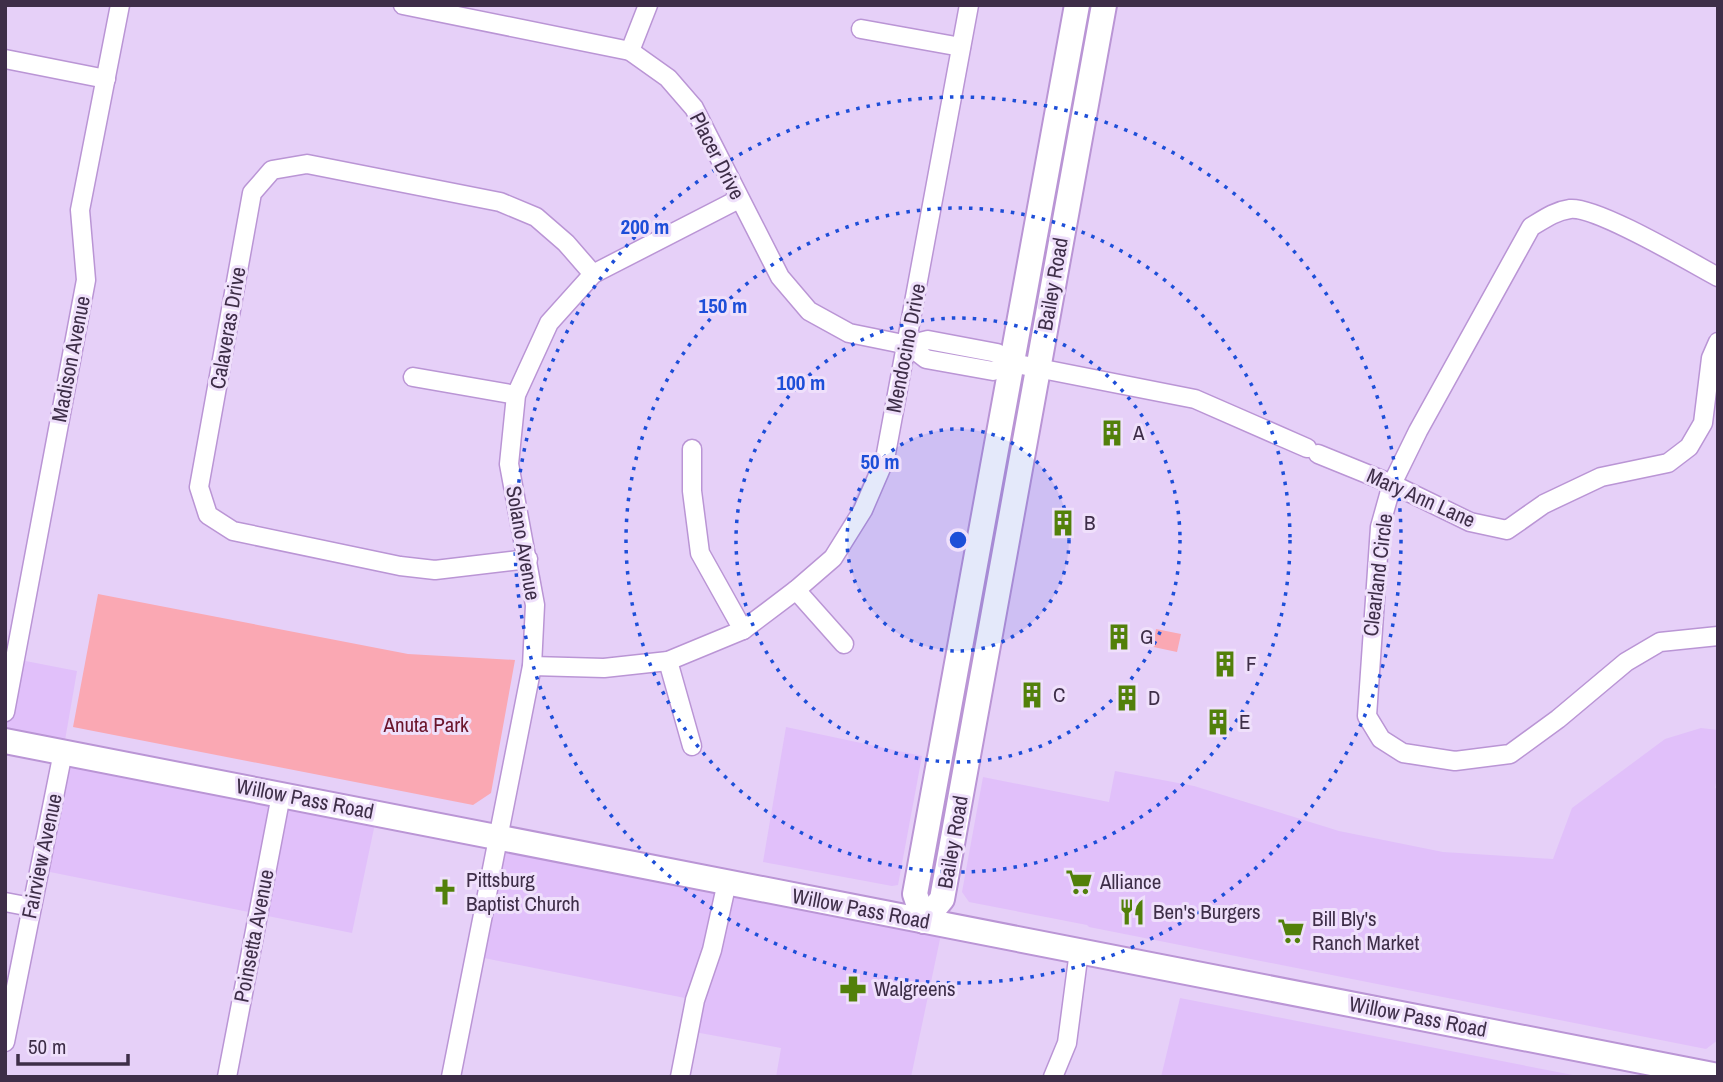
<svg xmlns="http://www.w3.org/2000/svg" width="1723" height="1082" font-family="'Archivo Narrow',sans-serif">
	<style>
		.built { fill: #e1c0fa }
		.green { fill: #faa8b3 }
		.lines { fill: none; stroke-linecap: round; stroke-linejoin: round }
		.street-casing { stroke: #ba95d5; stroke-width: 21 }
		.secondary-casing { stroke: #ba95d5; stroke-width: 28 }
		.street { stroke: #fff; stroke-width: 18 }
		.secondary { stroke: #fff; stroke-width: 24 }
		.ring { fill: none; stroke: #1d4ed8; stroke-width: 3.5; stroke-dasharray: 3.5 7 }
		.labels { text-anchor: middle; stroke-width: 6; stroke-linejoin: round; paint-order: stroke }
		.street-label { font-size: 21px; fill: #3e2e48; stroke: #efe0fb }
		.poi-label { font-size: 21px; fill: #3e2e48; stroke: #efe0fb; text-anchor: start }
		.park-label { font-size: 21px; fill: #6a142b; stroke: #efe0fb }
		.centre { fill: #1d4ed8; stroke: #efe0fb; stroke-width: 3.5 }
		.ring-label { font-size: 21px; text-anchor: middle; font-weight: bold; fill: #1d4ed8; stroke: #efe0fb; stroke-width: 6; stroke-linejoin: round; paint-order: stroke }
	</style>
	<rect width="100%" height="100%" fill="#e6d0f8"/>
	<g class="built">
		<polygon points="5,657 77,671 63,752 377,814 352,933 40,870 63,752 5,741"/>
		<polygon points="786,727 922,756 898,885 892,886 763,862"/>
		<polygon points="1701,728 1718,730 1718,772 1715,788 1718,789 1718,1040 1706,1049 1089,927 1087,925 969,902 962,892 983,777 1109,802 1115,771 1194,786 1339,831 1443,852 1553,859 1572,808 1665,739"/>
		<polygon points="497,837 943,925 911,1077 776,1077 781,1048 689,1031 695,1000 474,956"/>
		<polygon points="1180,998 1583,1077 1161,1077"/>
	</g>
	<g class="green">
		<polygon points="98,594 408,654 515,660 491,793 473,805 73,727"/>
		<polygon points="1156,629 1181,634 1177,652 1144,645 1146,634 1155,635"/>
	</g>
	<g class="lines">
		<g class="street-casing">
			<g id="street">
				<polyline points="403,5 630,51 668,78 694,108 780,277 809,311 849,333 908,345 928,340 997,353 1012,363 1195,399 1307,448"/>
				<polyline points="861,29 961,47"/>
				<polyline points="630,51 648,5"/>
				<polyline points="5,59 106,79"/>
				<path d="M 1718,277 C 1690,262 1596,206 1570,209 C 1555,211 1544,219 1531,227 L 1418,431 L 1392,484 L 1380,527 L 1367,716 L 1381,739 L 1403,753 L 1455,761 L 1510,754 L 1558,719 L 1626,662 L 1660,642 L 1718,636"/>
				<polyline points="908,345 926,359 993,371 1012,363"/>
				<polyline points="413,377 516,395"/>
				<polyline points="692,449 692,491 700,553 743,630"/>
				<polyline points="1318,454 1392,484 1470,522 1507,530 1544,504 1601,477 1668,463 1689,447 1703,423 1711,358 1718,342"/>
				<polyline points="528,559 435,570 400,566 233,531 208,515 199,487 252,193 272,170 307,164 500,202 536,217 566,243 593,274"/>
				<polyline points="796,590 844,644"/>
				<polyline points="668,661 692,746"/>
				<polyline points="532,666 604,668 668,661 743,630 796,590 833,558 863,510 885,459 969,5"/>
				<polyline points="5,712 86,280 80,210 120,5"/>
				<polyline points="5,902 31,907"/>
				<polyline points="5,1042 63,752"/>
				<polyline points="227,1077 281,795"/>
				<polyline points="451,1077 532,666 535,605 509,464 516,395 549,323 593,274 739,199"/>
				<polyline points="680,1077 695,1000 712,950 727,882"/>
				<polyline points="1053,1077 1067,1043 1079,951"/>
			</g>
		</g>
		<g class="secondary-casing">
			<g id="secondary">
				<polyline points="5,741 1718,1076"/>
				<polyline points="924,921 942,899 1104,5"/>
				<polyline points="924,921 915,894 1077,5"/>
			</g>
		</g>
		<use href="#street" class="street"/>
		<use href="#secondary" class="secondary"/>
	</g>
	<circle cx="958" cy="540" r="111" fill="#1d4ed8" fill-opacity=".12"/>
	<g class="ring">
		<circle cx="958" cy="540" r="111"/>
		<circle cx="958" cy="540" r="222"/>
		<circle cx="958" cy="540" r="332"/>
		<circle cx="958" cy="540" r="443"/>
	</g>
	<defs>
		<g id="building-bare" transform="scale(2.1)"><path d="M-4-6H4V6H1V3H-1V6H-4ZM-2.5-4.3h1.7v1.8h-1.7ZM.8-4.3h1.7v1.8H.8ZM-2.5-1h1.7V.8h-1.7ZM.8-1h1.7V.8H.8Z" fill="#52800a" stroke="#efe0fb" stroke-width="2.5" paint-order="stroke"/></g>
		<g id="supermarket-bare" transform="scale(2.1)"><path d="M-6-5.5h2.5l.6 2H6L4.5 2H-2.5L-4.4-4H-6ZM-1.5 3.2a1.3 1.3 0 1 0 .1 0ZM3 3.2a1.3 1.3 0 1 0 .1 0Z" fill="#52800a" stroke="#efe0fb" stroke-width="2.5" paint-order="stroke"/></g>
		<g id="church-bare" transform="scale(2.1)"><path d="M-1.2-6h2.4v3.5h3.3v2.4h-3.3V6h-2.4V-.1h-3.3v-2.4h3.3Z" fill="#52800a" stroke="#efe0fb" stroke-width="2.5" paint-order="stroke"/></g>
		<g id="restaurant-bare" transform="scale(2.1)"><path d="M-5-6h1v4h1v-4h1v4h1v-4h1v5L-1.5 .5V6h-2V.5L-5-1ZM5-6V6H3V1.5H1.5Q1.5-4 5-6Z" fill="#52800a" stroke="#efe0fb" stroke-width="2.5" paint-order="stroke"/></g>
		<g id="pharmacy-bare" transform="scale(2.1)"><path d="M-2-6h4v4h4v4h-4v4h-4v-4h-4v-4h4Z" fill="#52800a" stroke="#efe0fb" stroke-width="2.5" paint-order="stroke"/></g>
	</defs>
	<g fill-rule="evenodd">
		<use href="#building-bare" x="1112" y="433"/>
		<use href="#building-bare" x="1063" y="523"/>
		<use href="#building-bare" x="1119" y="637"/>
		<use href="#building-bare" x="1225" y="664"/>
		<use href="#building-bare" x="1032" y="695"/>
		<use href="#building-bare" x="1127" y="698"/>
		<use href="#building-bare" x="1218" y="722"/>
		<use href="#supermarket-bare" x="1079" y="882"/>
		<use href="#church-bare" x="445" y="892"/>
		<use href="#restaurant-bare" x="1132" y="912"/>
		<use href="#supermarket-bare" x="1291" y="931"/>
		<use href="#pharmacy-bare" x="853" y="989"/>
	</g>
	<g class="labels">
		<g class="street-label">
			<text transform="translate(717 156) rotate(63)" y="7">Placer Drive</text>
			<text transform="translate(1053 284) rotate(-80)" y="7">Bailey Road</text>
			<text transform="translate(228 328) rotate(-80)" y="7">Calaveras Drive</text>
			<text transform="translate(906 348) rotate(-79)" y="7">Mendocino Drive</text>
			<text transform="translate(71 359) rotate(-79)" y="7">Madison Avenue</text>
			<text transform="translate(1421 498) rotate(24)" y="7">Mary Ann Lane</text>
			<text transform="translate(523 543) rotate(80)" y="7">Solano Avenue</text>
			<text transform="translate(1378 575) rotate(-83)" y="7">Clearland Circle</text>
			<text transform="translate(305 799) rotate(11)" y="7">Willow Pass Road</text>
			<text transform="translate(953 842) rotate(-80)" y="7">Bailey Road</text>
			<text transform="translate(42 856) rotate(-78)" y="7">Fairview Avenue</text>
			<text transform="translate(861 909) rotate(11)" y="7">Willow Pass Road</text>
			<text transform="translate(254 936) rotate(-79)" y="7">Poinsetta Avenue</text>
			<text transform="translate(1418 1017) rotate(11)" y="7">Willow Pass Road</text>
		</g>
		<g class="poi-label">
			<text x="1133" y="440">A</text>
			<text x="1084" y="530">B</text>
			<text x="1140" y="644">G</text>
			<text x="1246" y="671">F</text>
			<text x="1053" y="702">C</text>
			<text x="1148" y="705">D</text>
			<text x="1239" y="729">E</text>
			<text x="466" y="887">Pittsburg<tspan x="466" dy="24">Baptist Church</tspan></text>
			<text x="1100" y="889">Alliance</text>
			<text x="1153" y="919">Ben's Burgers</text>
			<text x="1312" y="926">Bill Bly's<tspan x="1312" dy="24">Ranch Market</tspan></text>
			<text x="874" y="996">Walgreens</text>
		</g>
		<g class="park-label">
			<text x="426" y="732">Anuta Park</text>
		</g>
	</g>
	<circle cx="958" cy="540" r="10" class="centre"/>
	<g class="ring-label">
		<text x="645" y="234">200 m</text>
		<text x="723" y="313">150 m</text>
		<text x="801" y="390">100 m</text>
		<text x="880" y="469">50 m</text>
	</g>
	<rect width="1723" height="1082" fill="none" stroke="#3e2e48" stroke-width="14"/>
	<path d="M18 1054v10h110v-10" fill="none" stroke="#3e2e48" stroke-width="3.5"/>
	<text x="28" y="1054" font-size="21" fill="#3e2e48" stroke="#efe0fb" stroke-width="5" paint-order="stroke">50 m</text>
</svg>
